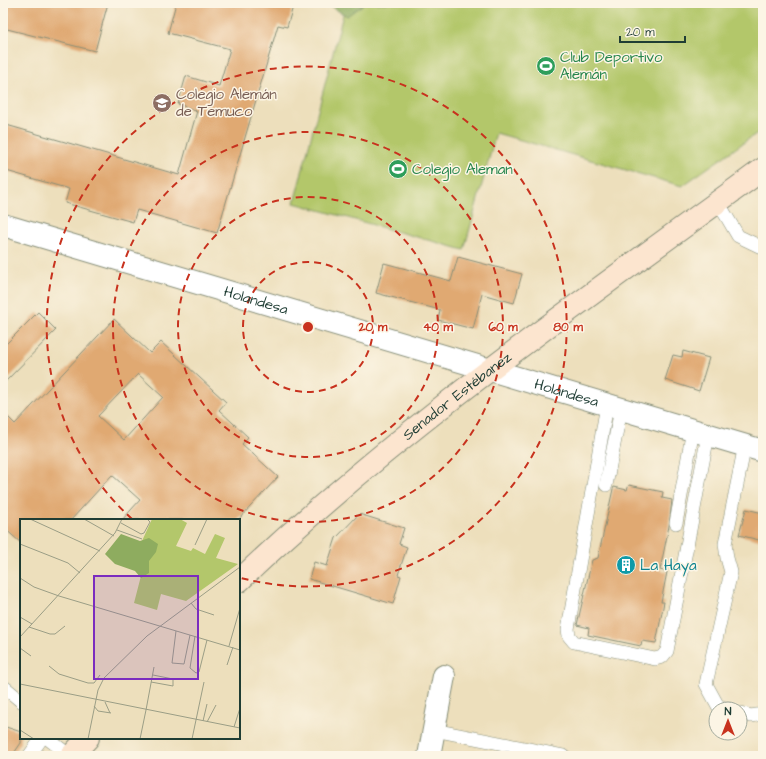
<svg xmlns="http://www.w3.org/2000/svg" width="766" height="759" font-family="'Architects Daughter',sans-serif">
	<style>
		.green { fill: #b3c76b; stroke: #698250 }
		.forest { fill: #8eac5f; stroke: #56744a }
		.building { fill: #e0a972; fill-rule: evenodd }
		.lines { fill: none; stroke-linecap: round; stroke-linejoin: round }
		.service-casing { stroke: #868e78; stroke-width: 14 }
		.minor-casing { stroke: #868e78; stroke-width: 24 }
		.secondary-casing { stroke: #868e78; stroke-width: 24 }
		.service { stroke: #fff; stroke-width: 13 }
		.minor { stroke: #fff; stroke-width: 22 }
		.secondary { stroke: #fce5cf; stroke-width: 22 }
		.ring { fill: none; stroke: #c8321e; stroke-width: 2; stroke-dasharray: 7 5 }
		.labels { text-anchor: middle; stroke-width: 3; stroke-linejoin: round; paint-order: stroke }
		.leisure-label { font-size: 15px; fill: #27864d; stroke: #fcf5e5; text-anchor: start }
		.education-label { font-size: 15px; fill: #785e54; stroke: #fcf5e5; text-anchor: start }
		.street-label { font-size: 15px; fill: #1f3d34; stroke: #fcf5e5 }
		.culture-label { font-size: 15px; fill: #0d838f; stroke: #fcf5e5; text-anchor: start }
		.inset-road { fill: none; stroke: #9b9e86; stroke-width: 1 }
		.view { fill: #7b2cbf; fill-opacity: 0.15; stroke: #7b2cbf; stroke-width: 2 }
		.inset-edge { fill: none; stroke: #1f3d34; stroke-width: 2 }
		.centre { fill: #c8321e; stroke: #fcf5e5; stroke-width: 2 }
		.ring-label { font-size: 12px; text-anchor: middle; font-weight: bold; fill: #c8321e; stroke: #fcf5e5; stroke-width: 3; stroke-linejoin: round; paint-order: stroke }
	</style>
	<rect width="100%" height="100%" fill="#fcf5e5"/>
	<filter id="ink" filterUnits="userSpaceOnUse"><feTurbulence type="fractalNoise" baseFrequency=".025" numOctaves="2"/><feDisplacementMap in="SourceGraphic" scale="8" xChannelSelector="R" yChannelSelector="G"/><feConvolveMatrix kernelMatrix="1 2 1 2 8 2 1 2 1" color-interpolation-filters="sRGB"/></filter>
	<filter id="wash" filterUnits="userSpaceOnUse"><feTurbulence type="fractalNoise" baseFrequency=".012" numOctaves="4" result="noise"/><feDisplacementMap in="SourceGraphic" scale="16" xChannelSelector="R" yChannelSelector="G"/><feGaussianBlur stdDeviation="0.9" result="paint"/><feColorMatrix in="noise" values="0 0 0 0 0 0 0 0 0 0 0 0 0 0 0 0 0 1.4 0 .05"/><feComposite in="paint" operator="in"/></filter>
	<g filter="url(#wash)">
		<rect width="100%" height="100%" fill="#eddfbc"/>
		<polygon class="green" points="346,3 763,3 763,129 682,186 496,133 464,250 294,203"/>
		<polygon class="forest" points="325,3 365,3 347,16"/>
		<g id="blocks">
			<g class="building">
				<polygon points="3,3 108,3 95,51 3,28"/>
				<polygon points="176,3 294,3 287,27 278,25 217,233 137,210 133,222 65,203 69,189 3,170 3,124 179,175 197,111 178,104 186,76 219,86 230,49 168,33"/>
				<polygon points="458,257 522,274 514,303 482,294 473,329 438,320 440,310 376,293 384,263 451,281"/>
				<polygon points="38,312 56,330 3,384 3,347"/>
				<path d="M 114,319 L 150,353 L 161,342 L 226,402 L 219,410 L 248,437 L 242,444 L 278,477 L 238,520 L 122,520 L 140,500 L 112,475 L 71,520 L 21,520 L 21,543 L 3,527 L 3,412 L 15,424 ZM 138,374 L 163,397 L 124,440 L 98,416 Z"/>
				<polygon points="683,351 709,358 699,391 665,380 673,355 682,357"/>
				<polygon points="629,485 663,492 662,498 672,500 669,526 660,570 667,572 661,602 664,602 656,643 642,641 641,646 588,635 589,628 577,625 592,560 598,558 613,489 614,487 627,490"/>
				<polygon points="746,509 763,513 763,541 739,535"/>
				<polygon points="359,514 404,528 399,544 407,547 398,575 401,576 393,604 309,579 314,562 327,566 336,538"/>
				<polygon points="3,726 21,732 21,743 12,756 3,756"/>
			</g>
		</g>
	</g>
	<g filter="url(#ink)">
		<use href="#blocks" fill-opacity="0" stroke="#868e78" stroke-width="1"/>
		<g class="lines">
			<g class="service-casing">
				<g id="service">
					<polyline points="718,202 738,236 763,248"/>
					<polyline points="607,405 568,629 569,636 574,642 655,659 662,657 667,651 708,435"/>
					<polyline points="606,485 621,409"/>
					<polyline points="676,523 693,430"/>
					<polyline points="3,686 21,701"/>
					<polyline points="728,709 718,706 706,684 731,572 727,558 725,544 745,445"/>
					<polyline points="740,713 751,716 763,714"/>
					<polyline points="434,730 564,756"/>
					<polyline points="47,738 70,756"/>
					<polyline points="29,756 42,738"/>
				</g>
			</g>
			<g class="minor-casing">
				<g id="minor">
					<path id="s1" d="M 3,225 L 763,451"/>
					<polyline points="429,756 444,676"/>
				</g>
			</g>
			<g class="secondary-casing">
				<g id="secondary">
					<path id="s2" d="M 239,581 C 400,427 584,300 763,169"/>
					<polyline points="71,756 88,738"/>
				</g>
			</g>
			<use href="#service" class="service"/>
			<use href="#minor" class="minor"/>
			<use href="#secondary" class="secondary"/>
		</g>
	</g>
	<g class="ring">
		<circle cx="308" cy="327" r="65"/>
		<circle cx="308" cy="327" r="130"/>
		<circle cx="308" cy="327" r="195"/>
		<path d="M132 519A260 260 0 1 1 241 578"/>
	</g>
	<defs>
		<g id="stadium-disc" transform="scale(1)"><circle r="9.5" fill="#2e9e5b" stroke="#fcf5e5"/><path d="M0-5a6.5 5 0 1 0 0 10a6.5 5 0 1 0 0-10ZM-3.5-1.8h7v3.6h-7Z" fill="#fff"/></g>
		<g id="school-disc" transform="scale(1)"><circle r="9.5" fill="#8d6e63" stroke="#fcf5e5"/><path d="M0-5L7-2L0 1L-7-2ZM-4 1L0 2.5L4 1V4Q0 6-4 4Z" fill="#fff"/></g>
		<g id="building-disc" transform="scale(1)"><circle r="9.5" fill="#0f9aa8" stroke="#fcf5e5"/><path d="M-4-6H4V6H1V3H-1V6H-4ZM-2.5-4.3h1.7v1.8h-1.7ZM.8-4.3h1.7v1.8H.8ZM-2.5-1h1.7V.8h-1.7ZM.8-1h1.7V.8H.8Z" fill="#fff"/></g>
	</defs>
	<g fill-rule="evenodd">
		<use href="#stadium-disc" x="546" y="66"/>
		<use href="#school-disc" x="162" y="103"/>
		<use href="#stadium-disc" x="398" y="169"/>
		<use href="#building-disc" x="626" y="565"/>
	</g>
	<g class="labels">
		<g class="leisure-label">
			<text x="560" y="62">Club Deportivo<tspan x="560" dy="17">Alemán</tspan></text>
			<text x="412" y="174">Colegio Aleman</text>
		</g>
		<g class="education-label">
			<text x="176" y="99">Colegio Alemán<tspan x="176" dy="17">de Temuco</tspan></text>
		</g>
		<g class="street-label">
			<text dy="5" stroke="none"><textPath href="#s1" startOffset="264">Holandesa</textPath></text>
			<text dy="5" stroke="none"><textPath href="#s1" startOffset="588">Holandesa</textPath></text>
			<text dy="5" stroke="none"><textPath href="#s2" startOffset="286">Senador Estébanez</textPath></text>
		</g>
		<g class="culture-label">
			<text x="640" y="570">La Haya</text>
		</g>
	</g>
	<g transform="translate(20 519)">
		<rect width="220" height="220" fill="#eddfbc"/>
		<path d="M 132,0 L 160,0 L 167,4 L 156,27 L 171,32 L 173,29 L 185,35 L 195,15 L 205,19 L 196,39 L 218,45 L 166,82 L 141,75 L 137,91 L 114,84 L 129,26 L 122,22 Z" fill="#b3c76b"/>
		<path d="M 101,15 L 120,22 L 129,19 L 138,25 L 136,33 L 129,42 L 129,54 L 121,59 L 115,52 L 95,45 L 85,35 Z" fill="#8eac5f"/>
		<path class="inset-road" d="M 10,0 L 80,32M 64,0 L 94,17M 101,4 L 121,15 L 124,14 L 130,3 L 127,0M 97,11 L 122,20M 0,25 L 48,44 L 60,54M 175,26 L 187,0M 0,59 L 14,68 L 39,77 L 220,131M 171,84 L 176,90 L 194,96M 0,98 L 12,105M 9,108 L 30,115 L 35,115 L 45,107M 156,112 L 152,144 L 164,145 L 170,116M 175,117 L 170,149 L 176,154 L 179,153 L 187,121M 0,118 L 95,14 L 102,0M 209,127 L 220,89M 0,129 L 11,137M 207,146 L 213,128M 29,147 L 39,155 L 68,164 L 74,164 L 80,156M 131,163 L 153,167 L 153,160 L 133,156M 0,165 L 220,209M 85,183 L 90,194M 74,187 L 78,192 L 91,194M 126,191 L 134,148M 183,202 L 187,185M 187,203 L 196,186M 214,208 L 220,189M 0,211 L 14,220M 68,220 L 78,171 L 84,159 L 127,117 L 220,48M 120,220 L 126,191M 172,220 L 184,163"/>
		<path class="view" d="M 74,57 L 178,57 L 178,160 L 74,160 Z"/>
		<rect width="220" height="220" class="inset-edge"/>
	</g>
	<circle cx="308" cy="327" r="6" class="centre"/>
	<g class="ring-label">
		<text x="373" y="331">20 m</text>
		<text x="438" y="331">40 m</text>
		<text x="503" y="331">60 m</text>
		<text x="568" y="331">80 m</text>
	</g>
	<rect width="766" height="759" fill="none" stroke="#fcf5e5" stroke-width="16"/>
	<g transform="translate(728 721)"><circle r="19" fill="#fcf5e5" stroke="#a4ab9e"/>
	<path d="M0-3L7 15L0 10L-7 15Z" fill="#c8321e"/>
	<text y="-6" font-size="11" font-weight="bold" text-anchor="middle" fill="#1f3d34">N</text>
	</g>
	<path d="M620 36v6h65v-6" fill="none" stroke="#1f3d34" stroke-width="2"/>
	<text x="626" y="36" font-size="12" fill="#1f3d34" stroke="#fcf5e5" stroke-width="3" paint-order="stroke">20 m</text>
</svg>
